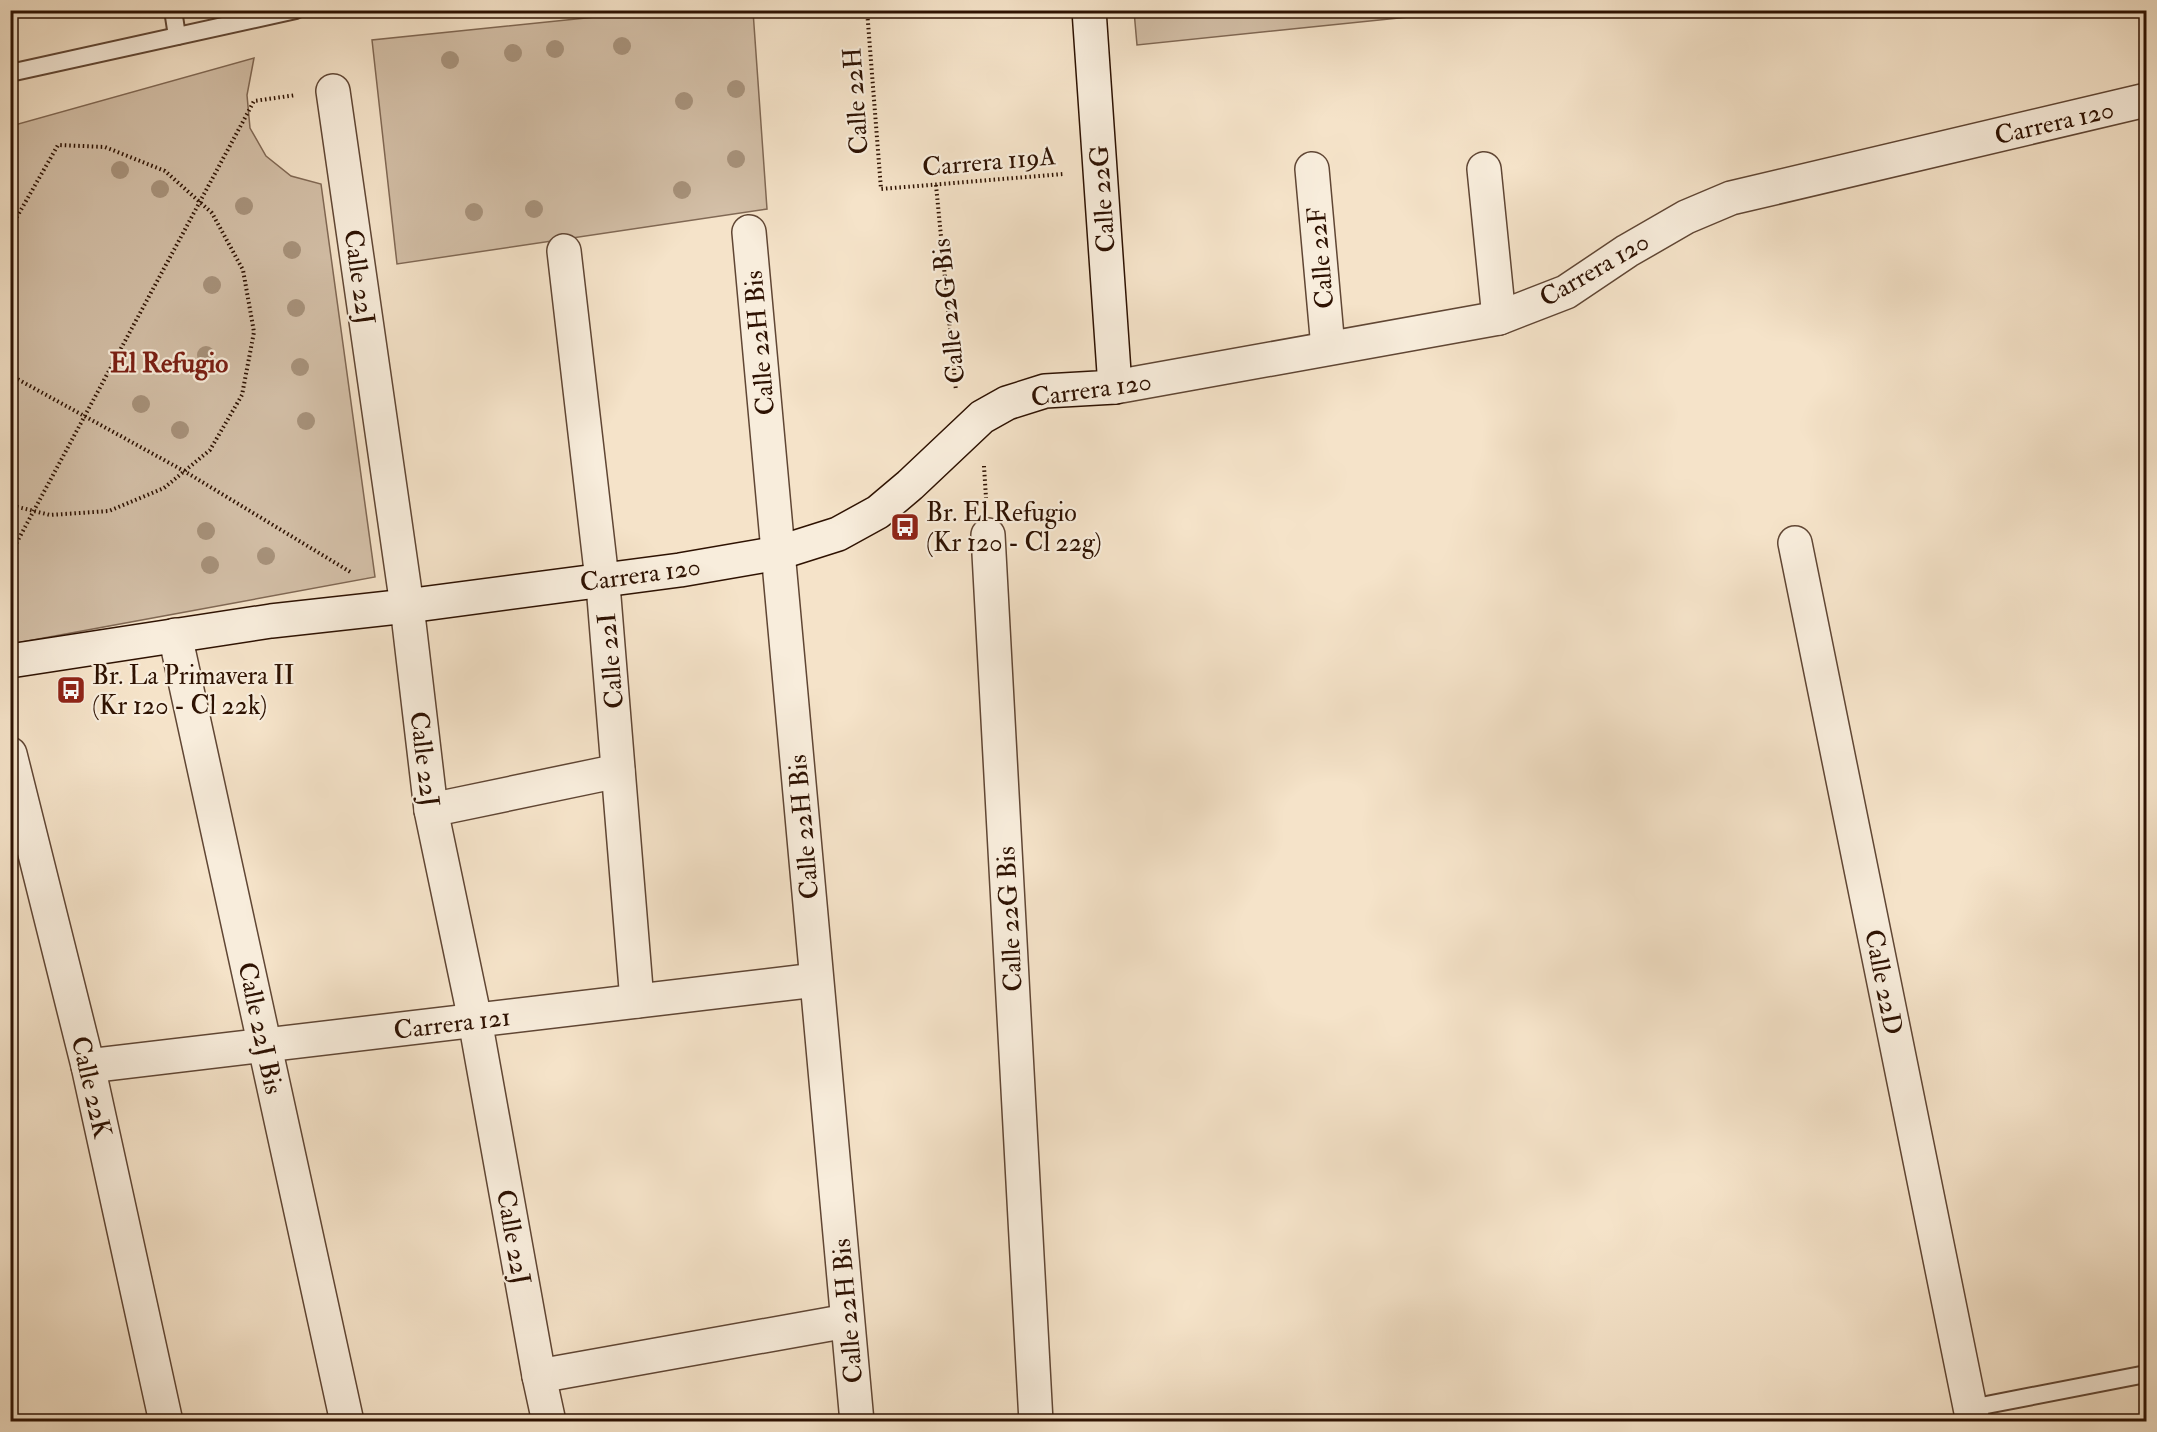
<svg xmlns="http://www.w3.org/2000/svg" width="2157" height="1432" font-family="'IM FELL Double Pica',serif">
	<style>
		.green { fill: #d3bfa7; stroke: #806854; stroke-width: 1.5 }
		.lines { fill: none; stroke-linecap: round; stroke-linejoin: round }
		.lane-casing { stroke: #604634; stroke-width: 20 }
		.street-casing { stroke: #604634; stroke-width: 36 }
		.secondary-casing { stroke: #2e1202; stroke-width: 36 }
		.path { stroke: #2e1202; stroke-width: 4; stroke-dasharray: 1.5 3; stroke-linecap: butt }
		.lane { stroke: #f8eddc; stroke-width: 16 }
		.street { stroke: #f8eddc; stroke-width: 33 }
		.secondary { stroke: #f8eddc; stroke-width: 33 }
		.tree { fill: #a7927b }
		.labels { text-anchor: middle; stroke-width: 4.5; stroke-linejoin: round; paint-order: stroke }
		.street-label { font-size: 26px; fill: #2e1202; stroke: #f8eddc }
		.poi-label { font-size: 26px; fill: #2e1202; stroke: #f8eddc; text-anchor: start }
		.neighbourhood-label { font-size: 27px; font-weight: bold; fill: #7a1f14; stroke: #f8eddc }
	</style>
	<rect width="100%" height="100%" fill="#f5e3c9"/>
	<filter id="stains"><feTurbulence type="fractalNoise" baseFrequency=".00333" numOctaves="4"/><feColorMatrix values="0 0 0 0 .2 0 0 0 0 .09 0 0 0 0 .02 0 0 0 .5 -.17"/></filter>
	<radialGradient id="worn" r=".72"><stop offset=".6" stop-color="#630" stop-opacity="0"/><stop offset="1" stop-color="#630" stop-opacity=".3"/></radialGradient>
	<g class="green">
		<polygon points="654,11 753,11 767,209 397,264 372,40"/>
		<polygon points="1134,11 1134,10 1467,11 1137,45"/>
		<polygon points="254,58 247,95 250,128 266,156 291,176 321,184 375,577 11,644 11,126"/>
	</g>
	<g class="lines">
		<g class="lane-casing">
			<g id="lane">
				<polyline points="173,10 177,36"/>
				<polyline points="10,73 296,10"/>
				<polyline points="1971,1408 2146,1374"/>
			</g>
		</g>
		<g class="street-casing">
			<g id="street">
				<polyline points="333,91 407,606 431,810 475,1020 539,1376 549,1422"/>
				<polyline points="1312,169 1328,348"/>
				<polyline points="1484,169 1499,318"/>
				<polyline points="749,232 857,1422"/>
				<polyline points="564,251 604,597 637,1001"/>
				<polyline points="1115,387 1499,318 1566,292 1627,251 1686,217 1731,198 2146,100"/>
				<polyline points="988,535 1036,1422"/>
				<polyline points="1795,543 1973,1422"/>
				<polyline points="175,635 347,1422"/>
				<polyline points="10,754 88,1066 166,1422"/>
				<polyline points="431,810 618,771"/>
				<polyline points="88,1066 816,980"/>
				<polyline points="539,1376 847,1321"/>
			</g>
		</g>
		<g class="secondary-casing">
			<polyline id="secondary" points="10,661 271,621 407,606 680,570 778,553 838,534 878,512 910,485 982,417 1007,403 1045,391 1115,387 1089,10"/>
		</g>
		<g class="path">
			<polyline points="867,10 881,189 1063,174"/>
			<polyline points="936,185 956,391"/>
			<polyline points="10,229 58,145 105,147 165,171 212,213 243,270 254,332 242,395 210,450 164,488 109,511 50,515 10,505"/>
			<polyline points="10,375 184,471 352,573"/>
			<polyline points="984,466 986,498"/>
			<polyline points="10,555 254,101 296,95"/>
		</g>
		<use href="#lane" class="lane"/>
		<use href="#street" class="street"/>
		<use href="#secondary" class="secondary"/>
	</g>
	<g class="tree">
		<circle cx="622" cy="46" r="9"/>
		<circle cx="555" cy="49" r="9"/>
		<circle cx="513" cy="53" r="9"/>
		<circle cx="450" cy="60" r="9"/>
		<circle cx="736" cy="89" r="9"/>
		<circle cx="684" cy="101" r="9"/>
		<circle cx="736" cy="159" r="9"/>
		<circle cx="120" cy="170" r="9"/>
		<circle cx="160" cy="189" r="9"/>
		<circle cx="682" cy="190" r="9"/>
		<circle cx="244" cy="206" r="9"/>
		<circle cx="534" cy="209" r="9"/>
		<circle cx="474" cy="212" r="9"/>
		<circle cx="292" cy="250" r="9"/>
		<circle cx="212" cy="285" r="9"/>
		<circle cx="296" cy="308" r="9"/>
		<circle cx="206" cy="355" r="9"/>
		<circle cx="300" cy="367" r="9"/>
		<circle cx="141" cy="404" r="9"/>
		<circle cx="306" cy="421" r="9"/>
		<circle cx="180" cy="430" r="9"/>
		<circle cx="206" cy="531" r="9"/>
		<circle cx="266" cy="556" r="9"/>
		<circle cx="210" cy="565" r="9"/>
	</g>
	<defs>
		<g id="bus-square" transform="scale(1.5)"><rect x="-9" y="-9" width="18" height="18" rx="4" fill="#8f2418" stroke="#f8eddc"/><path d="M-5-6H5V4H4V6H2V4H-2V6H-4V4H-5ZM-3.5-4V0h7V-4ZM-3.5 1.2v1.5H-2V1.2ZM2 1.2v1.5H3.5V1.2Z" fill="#fff"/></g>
	</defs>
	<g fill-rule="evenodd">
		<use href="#bus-square" x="905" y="527"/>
		<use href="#bus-square" x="71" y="690"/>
	</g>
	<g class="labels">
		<g class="street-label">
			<text transform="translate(855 101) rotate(-94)" y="9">Calle 22H</text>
			<text transform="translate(2054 122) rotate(-13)" y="9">Carrera 120</text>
			<text transform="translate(989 161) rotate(-5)" y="9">Carrera 119A</text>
			<text transform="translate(1102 199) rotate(-94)" y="9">Calle 22G</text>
			<text transform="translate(1320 258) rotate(-95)" y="9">Calle 22F</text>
			<text transform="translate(1594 269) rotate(-30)" y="9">Carrera 120</text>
			<text transform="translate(360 277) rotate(82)" y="9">Calle 22J</text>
			<text transform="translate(948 311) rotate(-96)" y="9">Calle 22G Bis</text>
			<text transform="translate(759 343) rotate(-95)" y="9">Calle 22H Bis</text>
			<text transform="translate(1091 389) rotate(-8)" y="9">Carrera 120</text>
			<text transform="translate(640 574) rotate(-8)" y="9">Carrera 120</text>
			<text transform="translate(610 661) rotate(-95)" y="9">Calle 22I</text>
			<text transform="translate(425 759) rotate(83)" y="9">Calle 22J</text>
			<text transform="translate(803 827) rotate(-95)" y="9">Calle 22H Bis</text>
			<text transform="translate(1009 919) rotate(-93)" y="9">Calle 22G Bis</text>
			<text transform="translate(1884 982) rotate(79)" y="9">Calle 22D</text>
			<text transform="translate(452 1023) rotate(-7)" y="9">Carrera 121</text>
			<text transform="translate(261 1028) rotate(78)" y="9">Calle 22J Bis</text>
			<text transform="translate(92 1087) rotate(77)" y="9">Calle 22K</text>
			<text transform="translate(514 1237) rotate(80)" y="9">Calle 22J</text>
			<text transform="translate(847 1311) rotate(-95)" y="9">Calle 22H Bis</text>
		</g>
		<g class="poi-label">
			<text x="926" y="521">Br. El Refugio<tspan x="926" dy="30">(Kr 120 - Cl 22g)</tspan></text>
			<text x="92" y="684">Br. La Primavera II<tspan x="92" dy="30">(Kr 120 - Cl 22k)</tspan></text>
		</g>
		<g class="neighbourhood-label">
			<text x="169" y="372">El Refugio</text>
		</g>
	</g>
	<rect width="2157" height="1432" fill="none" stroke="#f5e3c9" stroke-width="36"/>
	<rect x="12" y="12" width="2133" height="1408" fill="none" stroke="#2e1202" stroke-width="3"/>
	<rect x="18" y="18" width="2121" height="1396" fill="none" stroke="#2e1202" stroke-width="1.5"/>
	<rect width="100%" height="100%" filter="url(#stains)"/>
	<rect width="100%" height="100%" fill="url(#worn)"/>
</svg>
